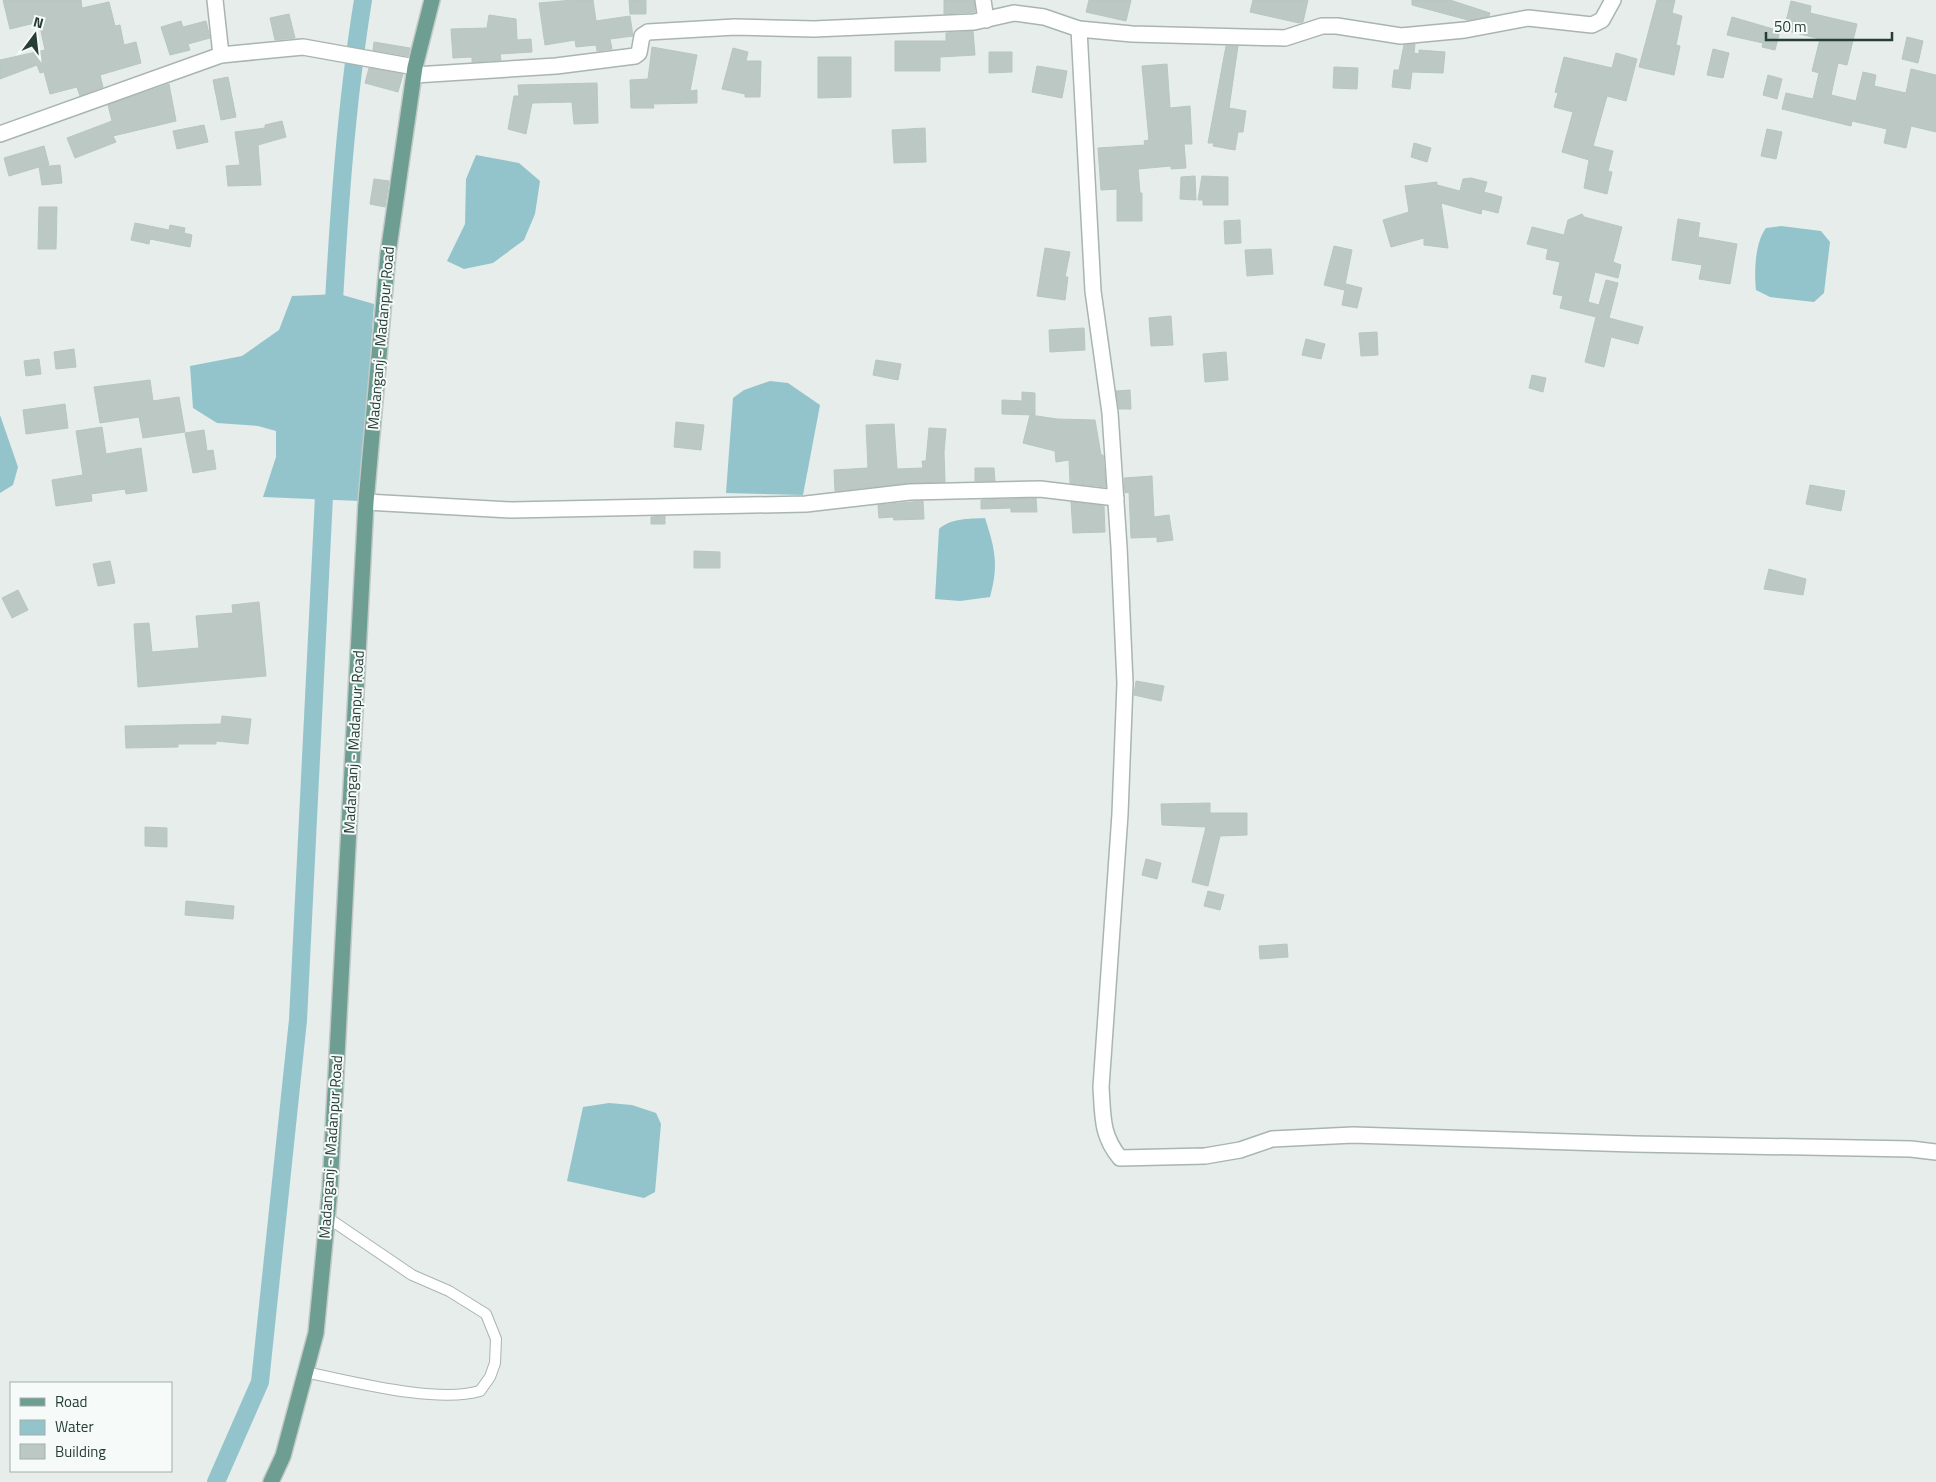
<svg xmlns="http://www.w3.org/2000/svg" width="1936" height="1482" font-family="'Titillium Web',sans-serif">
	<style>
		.water { fill: #93c4cc }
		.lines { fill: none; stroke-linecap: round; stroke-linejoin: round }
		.canal { stroke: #93c4cc; stroke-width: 18 }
		.building { fill: #bbc8c3; stroke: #b8c6c1 }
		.service-casing { stroke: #a9b5b1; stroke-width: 12 }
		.minor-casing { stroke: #a9b5b1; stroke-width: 18 }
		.primary-casing { stroke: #c2c9c7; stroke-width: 18 }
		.service { stroke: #fff; stroke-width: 10 }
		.minor { stroke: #fff; stroke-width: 15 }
		.primary { stroke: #6e9e92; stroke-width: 15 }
		.labels { text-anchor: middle; stroke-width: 4; stroke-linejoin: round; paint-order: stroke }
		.street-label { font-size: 15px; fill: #263e37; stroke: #f6faf8 }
	</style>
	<rect width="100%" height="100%" fill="#e6edea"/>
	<g class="water">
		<polygon points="476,155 519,163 540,181 535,214 524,240 493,263 464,269 447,261 465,224 466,179"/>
		<path d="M 1781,226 L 1821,231 L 1830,242 L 1824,293 L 1814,302 L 1770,297 L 1756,290 C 1754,272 1755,242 1766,228 Z"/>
		<polygon points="339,294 374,304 360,501 263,497 276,457 276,431 258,426 217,423 193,408 190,366 242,356 279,330 292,296"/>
		<polygon points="770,381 788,383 820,405 803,495 726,493 733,398 744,390"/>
		<polygon points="0,415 18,467 13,485 0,493"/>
		<path d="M 985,518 C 995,549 999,565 990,597 L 960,601 L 935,599 L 939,529 C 951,518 969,519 985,518 Z"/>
		<polygon points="609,1103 632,1105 656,1113 661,1124 655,1192 644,1198 567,1181 583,1107"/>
	</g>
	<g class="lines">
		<g class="canal">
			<path d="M 333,318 C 339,211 346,105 363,0"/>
			<polyline points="216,1482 260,1382 298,1020 325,476"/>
		</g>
	</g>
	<g class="building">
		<polygon points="3,0 81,0 82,8 109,2 115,26 120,25 124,45 136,42 141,63 100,75 103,87 80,96 77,87 50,94 44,72 40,73 37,65 0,79 0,60 45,50 39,22 10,29"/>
		<polygon points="573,0 593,0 596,21 630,16 633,36 610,39 612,49 597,51 596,45 576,47 575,40 545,45 539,3"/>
		<polygon points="629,0 646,0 646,14 630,14"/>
		<polygon points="944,0 974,0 975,12 944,14"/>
		<polygon points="1089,0 1131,0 1126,21 1086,12"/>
		<polygon points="1253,0 1308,0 1303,22 1299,23 1250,12"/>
		<polygon points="1412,0 1450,0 1490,13 1489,16 1468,20 1412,5"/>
		<polygon points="1657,0 1675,0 1672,13 1682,16 1676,45 1680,46 1674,75 1639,67"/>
		<polygon points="1791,1 1811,6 1810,13 1857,24 1847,65 1838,63 1831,95 1856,101 1863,72 1876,75 1874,86 1906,93 1911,69 1936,75 1936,132 1911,126 1906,148 1884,143 1887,129 1852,121 1851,126 1782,109 1786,93 1813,99 1819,73 1812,71 1820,39 1784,30"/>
		<polygon points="289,14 295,38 275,40 270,18"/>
		<polygon points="489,15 516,19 517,40 531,39 532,52 500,54 501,60 472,62 472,57 453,58 451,29 487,28"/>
		<polygon points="1732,17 1780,31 1775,50 1762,47 1763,43 1727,35"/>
		<polygon points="181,21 183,27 206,21 210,38 188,44 190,50 170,55 161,27"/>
		<polygon points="973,31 975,55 940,57 940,71 895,71 895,41 946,41 946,33"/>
		<polygon points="1907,37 1923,41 1918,63 1902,59"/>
		<polygon points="374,42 410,48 408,56 373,50"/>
		<polygon points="1415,44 1414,53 1419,54 1419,50 1445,52 1443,73 1412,72 1410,89 1392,87 1394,70 1399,70 1404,45"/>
		<polygon points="1226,46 1238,46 1229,108 1246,111 1243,132 1238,132 1235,150 1213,146 1214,143 1208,143"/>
		<polygon points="652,47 697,55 690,91 697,90 697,103 653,104 654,108 631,108 630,80 648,79"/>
		<polygon points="733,48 748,52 746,61 761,61 760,97 745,97 745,94 722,89"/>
		<polygon points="1713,49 1729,53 1723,78 1707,75"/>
		<polygon points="989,52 1012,52 1012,72 989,73"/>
		<polygon points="1616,53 1637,59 1626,101 1607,96 1593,146 1613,151 1608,171 1612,172 1607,194 1584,188 1589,160 1562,152 1573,112 1554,107 1558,93 1555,92 1564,57 1612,68"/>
		<polygon points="818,57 851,57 851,97 818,98"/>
		<polygon points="1167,64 1170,108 1190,106 1192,144 1184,144 1186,168 1171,169 1171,166 1138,169 1140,193 1142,193 1142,221 1117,221 1117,189 1101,190 1098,148 1145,145 1144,141 1149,140 1142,66"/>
		<polygon points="1037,66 1067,71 1062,98 1032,92"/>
		<polygon points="1334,67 1358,68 1357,89 1333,88"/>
		<polygon points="369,68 403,74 398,92 365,83"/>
		<polygon points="1768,75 1782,79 1777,99 1763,95"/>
		<polygon points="228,77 236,117 221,120 213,80"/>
		<polygon points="597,83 598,123 574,124 572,102 532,103 526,134 508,129 514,96 519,96 518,85"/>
		<polygon points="169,84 176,121 113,136 116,142 75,158 67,138 112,121 108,105"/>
		<polygon points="282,121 286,137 258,145 261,185 228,186 226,166 240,165 235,132 265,128 265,125"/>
		<polygon points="204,125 208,142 177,149 173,131"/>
		<polygon points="925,128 926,162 894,163 892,130"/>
		<polygon points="1767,129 1782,132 1776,159 1761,156"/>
		<polygon points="1414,143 1431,148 1427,162 1411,157"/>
		<polygon points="44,146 49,165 40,167 60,165 62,183 42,185 39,167 9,176 4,158"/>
		<polygon points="1195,176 1196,200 1180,199 1181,177"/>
		<polygon points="1202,176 1228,177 1228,205 1203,205 1203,200 1198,200"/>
		<polygon points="1471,178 1487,182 1484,192 1502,197 1498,213 1482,209 1481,214 1441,203 1448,248 1424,245 1424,238 1391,247 1383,220 1409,212 1405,186 1437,182 1437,185 1460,191 1463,179"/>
		<polygon points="374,179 389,181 385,207 370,204"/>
		<polygon points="39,207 57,207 56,249 38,249"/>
		<polygon points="1582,214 1584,217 1622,227 1613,262 1621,265 1618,278 1595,272 1588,302 1599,305 1606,280 1618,283 1609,318 1643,327 1638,344 1611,337 1604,367 1585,362 1596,317 1560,308 1563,296 1553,294 1560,262 1546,259 1548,249 1527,244 1532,227 1564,235 1568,220"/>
		<polygon points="1678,219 1700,223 1698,237 1737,244 1730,284 1699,279 1702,265 1672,260"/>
		<polygon points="1240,220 1241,243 1225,244 1224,221"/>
		<polygon points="135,223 169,230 170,225 185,228 184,233 192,235 190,247 150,239 149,244 131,240"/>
		<polygon points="1334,246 1352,250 1344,290 1324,285"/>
		<polygon points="1045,248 1070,252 1065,277 1068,277 1065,300 1037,296"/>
		<polygon points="1271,249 1273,274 1247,276 1245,250"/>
		<polygon points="1346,284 1362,288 1357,308 1342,305"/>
		<polygon points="1171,316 1173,345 1151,346 1149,318"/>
		<polygon points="1084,328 1085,350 1050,352 1049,330"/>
		<polygon points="1377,332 1378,355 1361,356 1359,333"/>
		<polygon points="1306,339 1325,344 1321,359 1302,355"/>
		<polygon points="74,349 76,367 56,369 54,352"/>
		<polygon points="1226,352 1228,380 1205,382 1203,354"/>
		<polygon points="39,359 41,374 26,376 24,361"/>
		<polygon points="876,360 901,364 898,380 873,375"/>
		<polygon points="1532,375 1546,378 1543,392 1529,388"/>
		<polygon points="150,380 153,401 179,397 185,432 143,438 139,417 100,423 94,387"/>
		<polygon points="1130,390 1131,409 1119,409 1116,391"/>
		<polygon points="1022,392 1035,393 1035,415 1002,414 1002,400 1022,401"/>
		<polygon points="65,404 68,428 26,434 23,410"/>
		<polygon points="1030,415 1057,419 1095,420 1101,455 1103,455 1106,487 1070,483 1069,460 1056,462 1055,451 1023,443"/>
		<polygon points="676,422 704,425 701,450 674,447"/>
		<polygon points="894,424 897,469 923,468 922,461 926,461 929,428 946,429 944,452 945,482 909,483 835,491 834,470 868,468 866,425"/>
		<polygon points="102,427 106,454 141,448 147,491 126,494 125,489 91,494 92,501 56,506 52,480 83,475 76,431"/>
		<polygon points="204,430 207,451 213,450 216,469 193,473 185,433"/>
		<polygon points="975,468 994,468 995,481 975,481"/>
		<polygon points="1152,476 1154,517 1169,515 1173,540 1157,542 1157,537 1131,538 1129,492 1125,493 1124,478"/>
		<polygon points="1810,485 1845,491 1841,511 1806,504"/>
		<polygon points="1036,498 1037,512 1011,512 1011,508 981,509 981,500"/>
		<polygon points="923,501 924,519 894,520 893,517 879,518 878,505"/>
		<polygon points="1071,502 1104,506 1105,532 1073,533"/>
		<polygon points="665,516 665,524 651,524 651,517"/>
		<polygon points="694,551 720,552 720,568 694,568"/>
		<polygon points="110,561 115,583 98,586 93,564"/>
		<polygon points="1769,569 1806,579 1803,595 1764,589"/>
		<polygon points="18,590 28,610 12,618 2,598"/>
		<polygon points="259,602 266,676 138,687 134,624 149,623 152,652 199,648 196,616 233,613 232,605"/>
		<polygon points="1136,681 1164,686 1161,701 1134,695"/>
		<polygon points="222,716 251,719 248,744 216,741 216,744 178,744 178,747 126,748 125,726 221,724"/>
		<polygon points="1210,803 1210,813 1247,813 1247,835 1220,836 1208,886 1192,882 1206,827 1162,825 1161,804"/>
		<polygon points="145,827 167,828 167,847 145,846"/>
		<polygon points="1146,859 1161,863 1157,879 1142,875"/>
		<polygon points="1208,891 1224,895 1220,910 1204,906"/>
		<polygon points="186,901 234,906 233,919 185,915"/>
		<polygon points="1287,944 1288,957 1260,959 1259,946"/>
	</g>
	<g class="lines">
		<g class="service-casing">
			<path id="service" d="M 305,1372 C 351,1381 436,1404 480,1391 L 490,1377 L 495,1363 L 496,1339 L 486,1314 L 449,1291 L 412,1275 L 328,1218"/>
		</g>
		<g class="minor-casing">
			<g id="minor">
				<polyline points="215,0 221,55"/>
				<polyline points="983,0 986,20"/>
				<path d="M 1079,29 L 1093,291 L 1110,413 L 1119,547 L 1125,683 L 1120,814 L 1101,1087 C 1103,1116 1101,1135 1120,1158 L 1205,1156 L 1240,1150 L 1272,1139 L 1353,1135 L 1634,1144 L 1911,1149 L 1936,1152"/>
				<polyline points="415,75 556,66 635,56 639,53 642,36 648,32 735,27 814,29 974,22 1014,13 1044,17 1079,29 1132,34 1285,38 1322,26 1337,26 1401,36 1465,30 1528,18 1592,25 1602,20 1613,0"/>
				<polyline points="0,134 221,55 303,47 415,67"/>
				<polyline points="366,502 512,510 806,504 910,492 1040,489 1116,498"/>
			</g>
		</g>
		<g class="primary-casing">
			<polyline id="primary" points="271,1482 283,1456 316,1333 330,1189 366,502 388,254 415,67 432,0"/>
		</g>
		<use href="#service" class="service"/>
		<use href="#minor" class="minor"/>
		<use href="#primary" class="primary"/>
	</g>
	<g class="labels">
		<g class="street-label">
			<text transform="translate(381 338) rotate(-85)" y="5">Madanganj - Madanpur Road</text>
			<text transform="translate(354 742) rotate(-87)" y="5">Madanganj - Madanpur Road</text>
			<text transform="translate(331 1147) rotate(-86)" y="5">Madanganj - Madanpur Road</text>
		</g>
	</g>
	<rect x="10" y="1382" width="162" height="90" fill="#f6faf8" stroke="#a3afab"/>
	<rect x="20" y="1398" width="25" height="8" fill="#6e9e92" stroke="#a3afab"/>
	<text x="55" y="1407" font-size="15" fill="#263e37">Road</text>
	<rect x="20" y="1420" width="25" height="15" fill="#93c4cc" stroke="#a3afab"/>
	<text x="55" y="1432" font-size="15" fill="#263e37">Water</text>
	<rect x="20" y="1444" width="25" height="15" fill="#bbc8c3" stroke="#a3afab"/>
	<text x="55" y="1457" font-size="15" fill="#263e37">Building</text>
	<g transform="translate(35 35) rotate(15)" stroke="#f6faf8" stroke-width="4" paint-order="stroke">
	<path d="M0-4L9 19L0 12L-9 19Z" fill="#263e37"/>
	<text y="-8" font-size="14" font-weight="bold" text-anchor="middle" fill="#263e37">N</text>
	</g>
	<path d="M1766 32v8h126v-8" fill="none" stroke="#263e37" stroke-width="2.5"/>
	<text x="1774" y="32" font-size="15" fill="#263e37" stroke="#f6faf8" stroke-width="4" paint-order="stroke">50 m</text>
</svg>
